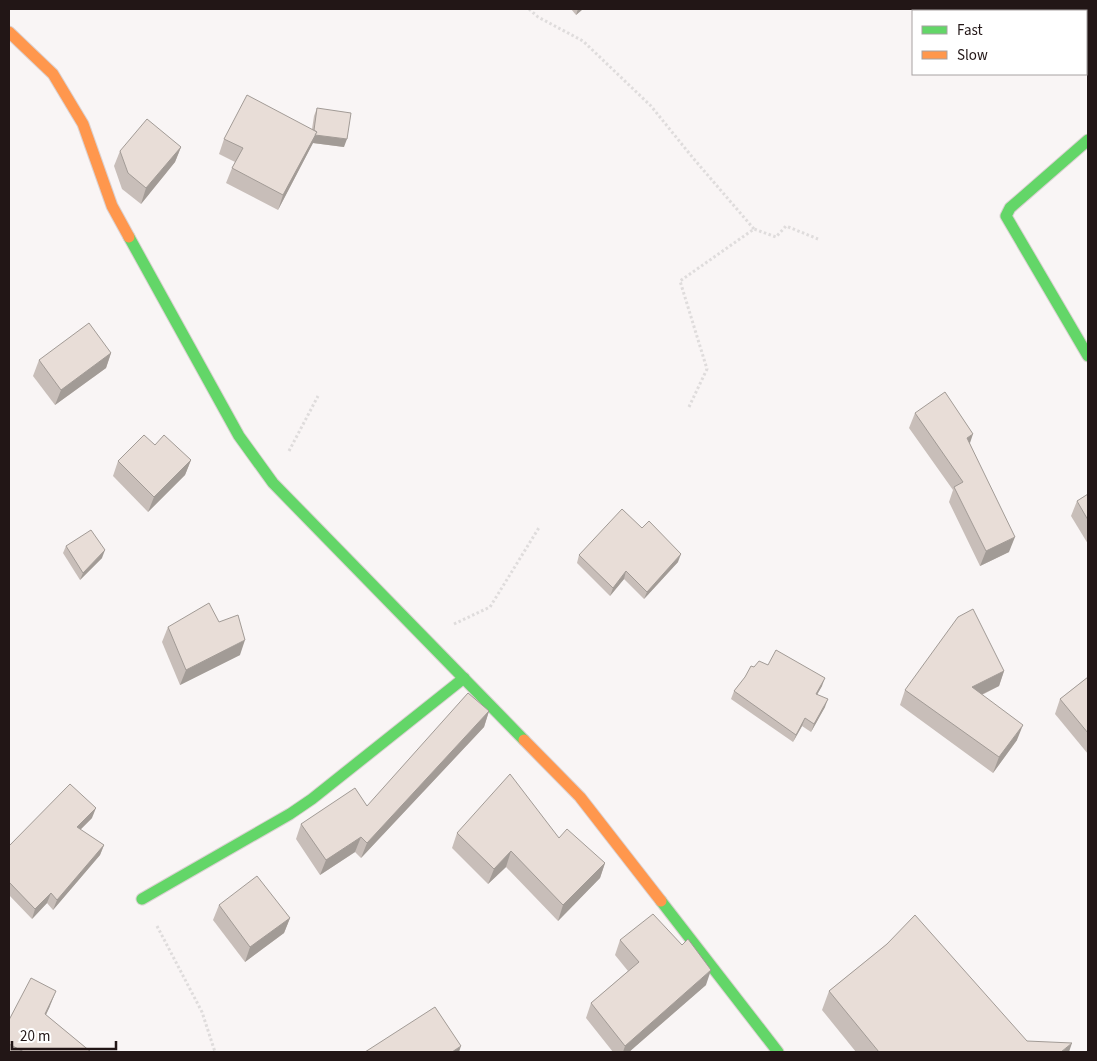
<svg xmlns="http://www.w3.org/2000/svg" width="1097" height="1061" font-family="'Source Sans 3',sans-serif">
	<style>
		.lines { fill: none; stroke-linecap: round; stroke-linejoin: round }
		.fast-casing { stroke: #dad1d1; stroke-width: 13 }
		.slow-casing { stroke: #dad1d1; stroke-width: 13 }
		.path { stroke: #dfdcdc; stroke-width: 3; stroke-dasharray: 2.5 2.5; stroke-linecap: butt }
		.fast { stroke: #63d668; stroke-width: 11 }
		.slow { stroke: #ff974d; stroke-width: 11 }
		.wall { fill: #c8beb9 }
		.shaded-wall { fill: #a29b96 }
		.building { fill: #e8ddd7; stroke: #a29b96 }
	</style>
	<rect width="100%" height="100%" fill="#f9f5f5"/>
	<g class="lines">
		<g class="fast-casing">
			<g id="fast">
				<polyline points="1088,140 1010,208 1006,216 1088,356"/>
				<polyline points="129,237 239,436 273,483 524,740"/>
				<polyline points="142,899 290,814 312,799 464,678"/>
				<polyline points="661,901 778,1052"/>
			</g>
		</g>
		<g class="slow-casing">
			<g id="slow">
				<polyline points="9,32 53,74 83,124 112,206 129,237"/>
				<polyline points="524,740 580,797 661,901"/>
			</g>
		</g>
		<g class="path">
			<polyline points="529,9 538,17 583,41 651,106 693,158 754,229"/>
			<polyline points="689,407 707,369 680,281 754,229 776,237 786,226 818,239"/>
			<polyline points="289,451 318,396"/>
			<polyline points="454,624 490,607 540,526"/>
			<polyline points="157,926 202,1012 215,1052"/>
		</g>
		<use href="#fast" class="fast"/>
		<use href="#slow" class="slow"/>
	</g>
	<g class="wall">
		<polygon points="571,9 583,9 576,15"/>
		<polygon points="317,108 344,147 313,143 278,210 226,183 232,168 235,162 219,154 224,139 312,129 314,116"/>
		<polygon points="181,147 175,162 141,204 122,189 114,166 120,151"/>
		<polygon points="111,353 106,368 55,405 33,376 39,360"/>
		<polygon points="915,413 970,444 1009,552 980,566 949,502 953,490 909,428"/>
		<polygon points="155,445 191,460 185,475 148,512 113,476 118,461"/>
		<polygon points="1088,494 1088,544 1071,516 1077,501"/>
		<polygon points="642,528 678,562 644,599 624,579 610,596 577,563 579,555"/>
		<polygon points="66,546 102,558 80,580 63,553"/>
		<polygon points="168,627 240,655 180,685 162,642"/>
		<polygon points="768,665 822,686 817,694 825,707 811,732 802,726 793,742 731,699 734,691 754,667"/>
		<polygon points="1004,671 999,686 982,695 1017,740 993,773 900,705 905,690"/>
		<polygon points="1088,677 1088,754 1055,714 1060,699"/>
		<polygon points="489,711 484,727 361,858 355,852 320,875 296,839 301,824 367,806"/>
		<polygon points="92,818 80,830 104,845 100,855 53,910 47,903 32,919 9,895 9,846"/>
		<polygon points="457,833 559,838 605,863 600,878 558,921 506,867 488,884 452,848"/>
		<polygon points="219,905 290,918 284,933 245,962 213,920"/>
		<polygon points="620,940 706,985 629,1052 613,1052 586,1018 591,1003 628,971 615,955"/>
		<polygon points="887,944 1027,1041 1069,1052 856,1052 822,1010 829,991"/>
		<polygon points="50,1006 46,1015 91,1052 9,1052 9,1020"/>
	</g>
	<g class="shaded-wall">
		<polygon points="578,9 583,9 576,15"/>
		<polygon points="313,135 347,139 344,147 313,143 278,210 283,195"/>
		<polygon points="181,147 175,162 141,204 146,188"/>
		<polygon points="111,353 106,368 55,405 61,390"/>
		<polygon points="973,434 968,449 967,438"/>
		<polygon points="191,460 185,475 148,512 154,497"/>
		<polygon points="1015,537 1009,552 980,566 986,551"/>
		<polygon points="105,550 102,558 80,580 83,573"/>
		<polygon points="681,554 678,562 644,599 647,592"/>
		<polygon points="626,571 624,579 610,596 613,588"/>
		<polygon points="245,640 240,655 180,685 186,670"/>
		<polygon points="1004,671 999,686 966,702 972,687"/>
		<polygon points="825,678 822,686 813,702 816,694"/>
		<polygon points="828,699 825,707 811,732 814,724"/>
		<polygon points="489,711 484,727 361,858 367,843"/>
		<polygon points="805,718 802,726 793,742 796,735"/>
		<polygon points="1023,725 1017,740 993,773 999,757"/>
		<polygon points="96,808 92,818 73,837 77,827"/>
		<polygon points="361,837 355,852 320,875 326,860"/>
		<polygon points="104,845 100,855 53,910 57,900"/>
		<polygon points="511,851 506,867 488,884 494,869"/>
		<polygon points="605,863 600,878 558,921 563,905"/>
		<polygon points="51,893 47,903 32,919 35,909"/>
		<polygon points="290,918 284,933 245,962 250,947"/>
		<polygon points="711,970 706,985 629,1052 623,1052 625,1046"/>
		<polygon points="56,991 50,1006 39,1029 45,1014"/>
		<polygon points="1072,1043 1069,1052 1061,1052"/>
		<polygon points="461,1046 459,1052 452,1052"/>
	</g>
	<g class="building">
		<polygon points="247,95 317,132 283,195 232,168 243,148 224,139"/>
		<polygon points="317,108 351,113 347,139 315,135 317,132 314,130"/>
		<polygon points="147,119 181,147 146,188 128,173 120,151"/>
		<polygon points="89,323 111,353 61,390 39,360"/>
		<polygon points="945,392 973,434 967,438 1015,537 986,551 954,487 963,482 915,413"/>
		<polygon points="144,435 155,445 164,435 191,460 154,497 118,461"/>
		<polygon points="1088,494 1088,520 1077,501"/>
		<polygon points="622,509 642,528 649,521 681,554 647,592 626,571 613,588 579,555"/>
		<polygon points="91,530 105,550 83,573 66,546"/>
		<polygon points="209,603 219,622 238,615 245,640 186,670 168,627"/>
		<polygon points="973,609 1004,671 972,687 1023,725 999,757 905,690 958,617"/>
		<polygon points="776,650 825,678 816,694 828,699 814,724 805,718 796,735 734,691 745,677 751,666 754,667 759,661 768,665"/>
		<polygon points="1088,677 1088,733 1060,699"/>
		<polygon points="468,693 489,711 367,843 361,837 326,860 301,824 355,788 367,806"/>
		<polygon points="510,774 559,838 567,829 605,863 563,905 511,851 494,869 457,833"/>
		<polygon points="70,784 96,808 77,827 104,845 57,900 51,893 35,909 9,882 9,846"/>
		<polygon points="257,876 290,918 250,947 219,905"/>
		<polygon points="653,914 682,945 688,939 711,970 625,1046 591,1003 639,962 620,940"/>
		<polygon points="915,915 1027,1041 1072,1043 1061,1052 879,1052 829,991 887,944"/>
		<polygon points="31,978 56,991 45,1014 91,1052 24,1052 9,1044 9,1020"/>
		<polygon points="435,1007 461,1046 452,1052 365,1052"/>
	</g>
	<rect width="1097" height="1061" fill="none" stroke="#221616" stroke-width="20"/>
	<rect x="912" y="10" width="175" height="65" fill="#ffffff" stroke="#a7a2a2"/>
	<rect x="922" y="26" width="25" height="8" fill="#63d668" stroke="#a7a2a2"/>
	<text x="957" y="35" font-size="15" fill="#221616">Fast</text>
	<rect x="922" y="51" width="25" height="8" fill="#ff974d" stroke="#a7a2a2"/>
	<text x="957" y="60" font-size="15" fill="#221616">Slow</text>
	<path d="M12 1041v8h104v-8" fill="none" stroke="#221616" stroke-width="2.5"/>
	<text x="20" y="1041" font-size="15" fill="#221616" stroke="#ffffff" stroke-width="4" paint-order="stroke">20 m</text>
</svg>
